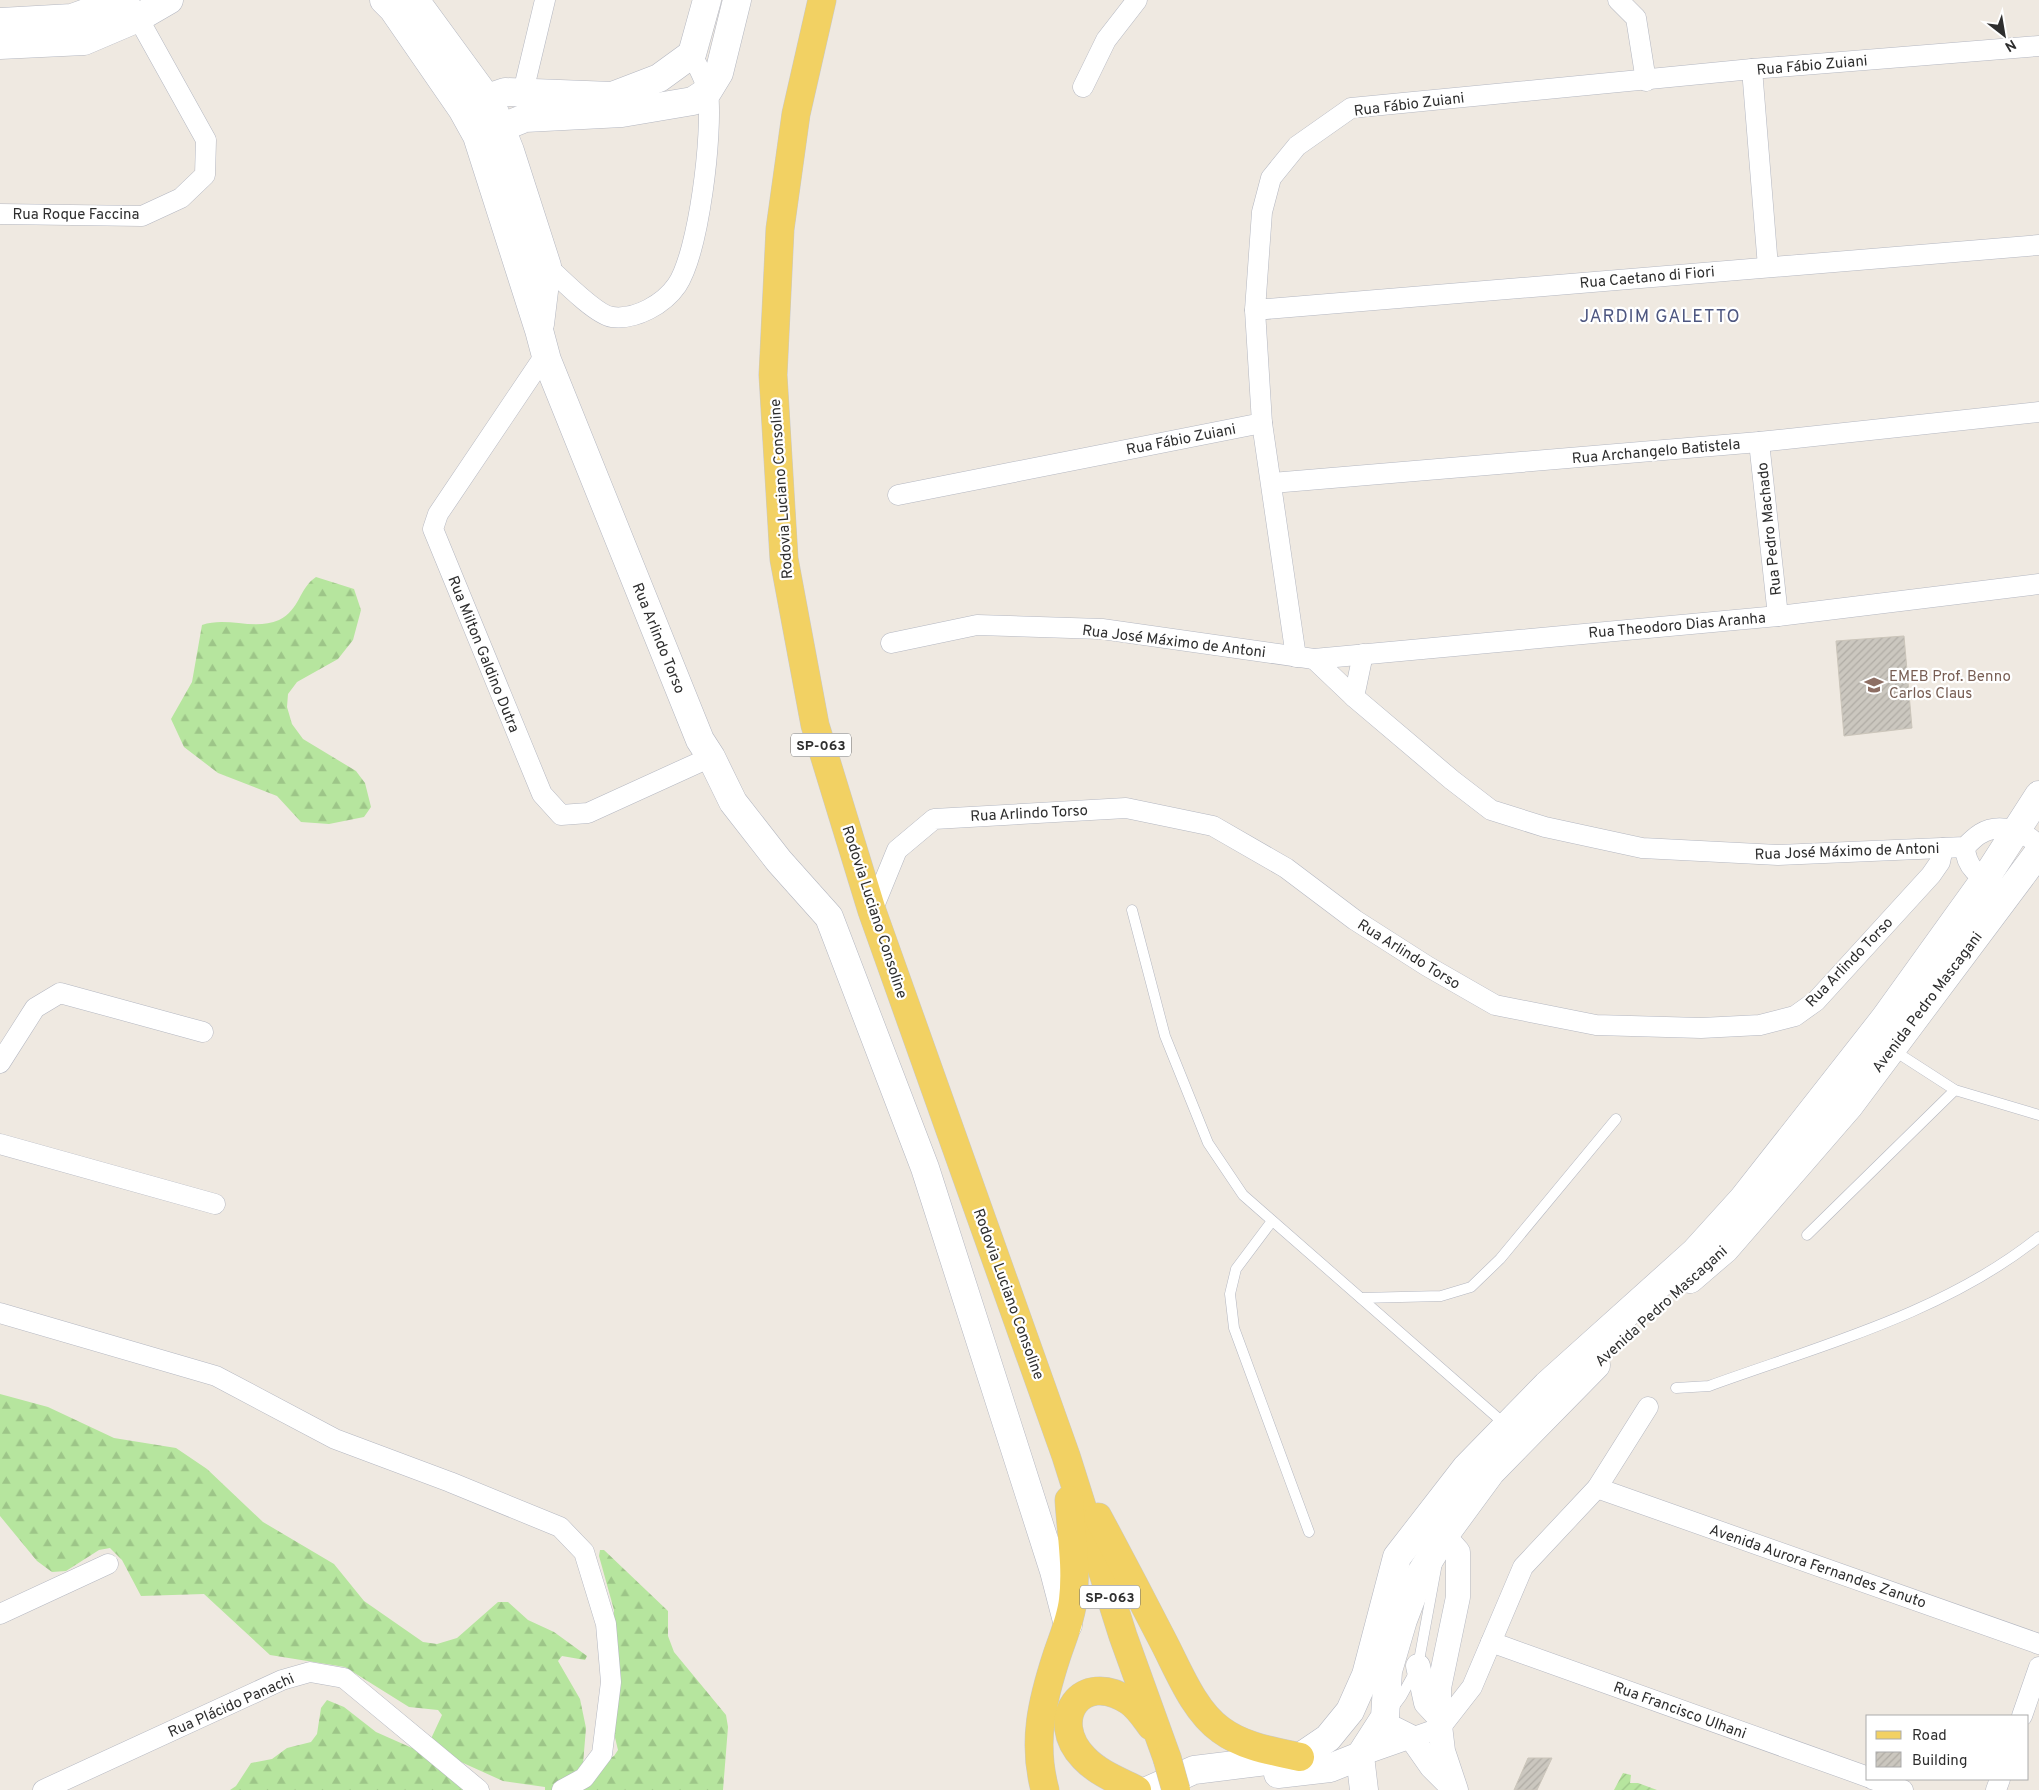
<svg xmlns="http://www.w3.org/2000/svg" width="2039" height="1790" font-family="Overpass,sans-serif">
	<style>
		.forest { fill: url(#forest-firs) }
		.garden { fill: url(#garden-furrows) }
		.building { fill: url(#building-hatch); stroke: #cbc5ba }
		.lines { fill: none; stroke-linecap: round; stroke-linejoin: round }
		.service-casing { stroke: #b4b7c1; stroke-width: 11 }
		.minor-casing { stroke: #b4b7c1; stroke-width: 21 }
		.tertiary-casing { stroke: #b4b7c1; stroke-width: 25 }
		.secondary-casing { stroke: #b4b7c1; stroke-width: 29 }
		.primary-casing { stroke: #c9c9c9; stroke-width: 29 }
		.service { stroke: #fff; stroke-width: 10 }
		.minor { stroke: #fff; stroke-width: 20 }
		.tertiary { stroke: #fff; stroke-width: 24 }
		.secondary { stroke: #fff; stroke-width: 28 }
		.primary { stroke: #f2d163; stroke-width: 28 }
		.primary-bridge-casing { stroke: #c9c9c9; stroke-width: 29; stroke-linecap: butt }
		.primary-bridge { stroke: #f2d163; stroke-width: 28 }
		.labels { text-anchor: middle; stroke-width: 4.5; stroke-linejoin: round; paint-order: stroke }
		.shield { fill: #fff; stroke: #6d6d6d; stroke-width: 1 }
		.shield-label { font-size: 14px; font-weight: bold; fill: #2e2e2e }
		.street-label { font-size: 15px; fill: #2e2e2e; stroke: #fff }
		.education-label { font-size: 15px; fill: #785e54; stroke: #fff; text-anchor: start }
		.quarter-label { font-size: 18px; letter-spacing: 1px; fill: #4d5680; stroke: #fff }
	</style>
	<defs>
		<pattern id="forest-firs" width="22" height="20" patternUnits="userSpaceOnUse" patternTransform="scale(1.25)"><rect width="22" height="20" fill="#b6e59e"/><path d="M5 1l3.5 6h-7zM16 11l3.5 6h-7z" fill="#9dc588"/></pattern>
		<pattern id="garden-furrows" width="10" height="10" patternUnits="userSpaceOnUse" patternTransform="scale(1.25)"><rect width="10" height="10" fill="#b6e59e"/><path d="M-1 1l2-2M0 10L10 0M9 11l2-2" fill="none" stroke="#9dc588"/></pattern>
		<pattern id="building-hatch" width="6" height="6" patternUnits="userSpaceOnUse" patternTransform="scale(1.25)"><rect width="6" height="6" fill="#cbc7bf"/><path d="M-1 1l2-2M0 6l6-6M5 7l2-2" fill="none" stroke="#afaba4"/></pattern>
	</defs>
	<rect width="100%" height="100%" fill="#efe9e1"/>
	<g class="forest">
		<path d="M 316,577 L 354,589 L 361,610 L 353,640 L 338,659 L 297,682 L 288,694 L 287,707 L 292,724 L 303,739 L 356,771 L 365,783 L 371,807 L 364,817 L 329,824 L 301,822 L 277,796 L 218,773 L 184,747 L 171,719 L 192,682 L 202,625 C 227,616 254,631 279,620 C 300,610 299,588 316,577 Z"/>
		<polygon points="0,1394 48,1407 114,1438 176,1448 207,1469 263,1522 334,1564 364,1601 423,1642 437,1644 457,1638 498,1602 508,1602 528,1620 554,1632 587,1656 585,1660 562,1656 558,1661 580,1699 586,1728 583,1764 589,1770 614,1756 618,1750 610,1717 614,1610 599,1556 600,1550 604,1550 668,1611 668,1636 674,1652 726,1715 728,1727 723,1790 545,1790 545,1787 503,1781 461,1762 465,1790 230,1790 236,1786 251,1763 272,1759 287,1748 311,1742 317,1734 321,1708 327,1700 344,1707 376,1732 412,1748 429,1743 442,1715 438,1710 409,1707 345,1667 270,1655 204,1594 141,1596 122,1560 110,1548 99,1550 66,1571 52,1572 37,1561 0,1516"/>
	</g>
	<polygon class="garden" points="1623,1773 1631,1775 1630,1783 1638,1783 1657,1790 1614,1790"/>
	<g class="building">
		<polygon points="1904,636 1912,728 1844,736 1836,641"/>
		<polygon points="1528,1758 1552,1758 1537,1790 1514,1790"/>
	</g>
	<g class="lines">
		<g class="service-casing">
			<g id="service">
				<polyline points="1132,910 1165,1036 1208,1143 1243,1195 1507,1426"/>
				<polyline points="1893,1050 1955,1090 2039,1115"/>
				<polyline points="1272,1221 1236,1269 1230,1294 1234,1328 1309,1532"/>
				<polyline points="1807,1235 1955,1090"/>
				<polyline points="1361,1298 1441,1296 1471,1287 1500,1259 1616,1119"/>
				<path d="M 1676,1388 L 1709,1386 C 1822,1345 1944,1313 2039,1237"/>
				<polyline points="1392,1709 1401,1697 1418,1666 1437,1563"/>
			</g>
		</g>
		<g class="minor-casing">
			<g id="minor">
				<polyline points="1618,0 1636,18 1646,81"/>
				<polyline points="1752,69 1768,267"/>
				<polyline points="1083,87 1106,40 1137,0"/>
				<polyline points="523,92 545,0"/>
				<polyline points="0,214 142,216 181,198 205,175 206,140 132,7"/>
				<path d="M 547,266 C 560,278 596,315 612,317 C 636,320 664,304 677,285 C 699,252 713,133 708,92 C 706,80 697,66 692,54"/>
				<polyline points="1255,310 2039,245"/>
				<polyline points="545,355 438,514 433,529 542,794 561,815 588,813 711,757"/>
				<polyline points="1262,423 1296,657"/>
				<polyline points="1759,442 1778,616"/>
				<polyline points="1272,483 1759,442 2039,412"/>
				<polyline points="898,495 1262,423 1255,310 1262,212 1271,178 1297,146 1351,108 1752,69 2039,46"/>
				<polyline points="891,643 977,625 1102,629 1314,659 1778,616 2039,584"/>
				<path d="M 1314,659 L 1354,697 L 1452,780 L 1491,810 L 1545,827 L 1642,848 L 1778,855 L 1965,847 C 1970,842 1975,837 1980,834 C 1999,822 2025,831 2039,846"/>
				<polyline points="1354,697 1363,654"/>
				<path d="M 1965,847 C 1966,868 1978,875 1996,885"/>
				<polyline points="872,911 897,850 934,819 1126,808 1213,826 1286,868 1355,920 1427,966 1495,1005 1596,1025 1701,1028 1760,1025 1795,1016 1816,1001 1931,875 1940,862 1943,848"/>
				<polyline points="0,1063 35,1008 60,993 203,1032"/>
				<polyline points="0,1144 215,1204"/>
				<polyline points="0,1313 216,1376 335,1439 450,1482 560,1527 584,1552 606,1624 611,1682 602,1754 584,1778 562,1790"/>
				<polyline points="1597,1488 2039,1644"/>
				<polyline points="0,1614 108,1564"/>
				<polyline points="1491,1642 1868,1777"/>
				<polyline points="2022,1716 2039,1667"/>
				<polyline points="1360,1756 1440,1728 1472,1687 1523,1567 1597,1488 1648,1407"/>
				<polyline points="1872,1779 1903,1790"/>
				<polyline points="43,1790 282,1680 310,1672 344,1678 479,1790"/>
				<polyline points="1996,1790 2000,1779"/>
			</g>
		</g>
		<g class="tertiary-casing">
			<g id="tertiary">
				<polyline points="1444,1536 1458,1552 1458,1597 1439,1688 1439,1717 1443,1751 1456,1790"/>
				<polyline points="1418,1666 1426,1703 1439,1717"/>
				<polyline points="1383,1723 1411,1737 1432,1767 1452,1787"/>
			</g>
		</g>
		<g class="secondary-casing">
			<g id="secondary">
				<polyline points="384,0 393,9 462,109 477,136 539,330 547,360 700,740 711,757 733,802 779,861 829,917 925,1168 1054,1571 1068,1625"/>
				<polyline points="415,0 486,97 495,113 510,151 547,266 540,324"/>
				<polyline points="0,22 72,18 121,0"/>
				<polyline points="0,45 84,41 138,18 169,0"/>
				<polyline points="470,104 505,92 612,96 659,78 692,54 707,0"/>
				<polyline points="483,135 525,118 622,113 693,101 708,91 719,73 737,0"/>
				<polyline points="1690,1279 1725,1249 1849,1106 2039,852"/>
				<polyline points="1278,1774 1330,1768 1360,1756"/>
				<polyline points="1149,1790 1194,1770 1300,1757 1328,1738 1350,1711 1366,1675 1397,1557 1466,1468 1547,1385 1695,1252 1743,1199 1885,1018 1985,879 2039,795"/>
				<polyline points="1364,1790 1360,1756 1385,1717 1388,1671 1403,1620 1421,1573 1444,1536 1491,1472 1596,1365"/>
			</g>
		</g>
		<g class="primary-casing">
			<g id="primary">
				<polyline points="822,0 796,114 780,229 773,375 784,559 815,725 872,911 1066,1456 1123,1636 1167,1758"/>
				<path d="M 1098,1517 C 1120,1558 1141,1598 1162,1639 C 1178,1669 1193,1710 1221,1730 C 1244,1747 1273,1751 1300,1757"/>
				<path d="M 1045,1790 C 1032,1742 1042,1701 1057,1655 C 1063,1637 1071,1619 1073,1600 C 1077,1567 1071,1533 1069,1500"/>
				<path d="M 1137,1790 C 1119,1781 1098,1773 1084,1758 C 1047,1720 1081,1669 1129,1701 C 1138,1707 1145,1718 1151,1726"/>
			</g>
		</g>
		<use href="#service" class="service"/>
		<use href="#minor" class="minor"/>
		<use href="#tertiary" class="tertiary"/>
		<use href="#secondary" class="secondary"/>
		<use href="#primary" class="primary"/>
		<g class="primary-bridge-casing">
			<polyline id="primary-bridge" points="1167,1758 1176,1790"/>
		</g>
		<use href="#primary-bridge" class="primary-bridge"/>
	</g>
	<defs>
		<g id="school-bare" transform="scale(1.5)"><path d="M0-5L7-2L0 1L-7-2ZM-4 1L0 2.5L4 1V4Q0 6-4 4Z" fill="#8d6e63" stroke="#fff" stroke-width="2.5" paint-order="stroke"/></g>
	</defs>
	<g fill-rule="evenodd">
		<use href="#school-bare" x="1874" y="685"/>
	</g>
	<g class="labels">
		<g class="shield">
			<rect x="791" y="733.5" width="60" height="23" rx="4"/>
			<rect x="1080" y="1585.5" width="60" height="23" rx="4"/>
		</g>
		<g class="shield-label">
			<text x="821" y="750">SP-063</text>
			<text x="1110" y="1602">SP-063</text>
		</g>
		<g class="street-label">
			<text transform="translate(1812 65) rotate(-5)" y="5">Rua Fábio Zuiani</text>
			<text transform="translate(1409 104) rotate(-7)" y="5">Rua Fábio Zuiani</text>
			<text x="76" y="219">Rua Roque Faccina</text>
			<text transform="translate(1647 277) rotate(-5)" y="5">Rua Caetano di Fiori</text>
			<text transform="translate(1181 439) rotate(-11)" y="5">Rua Fábio Zuiani</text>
			<text transform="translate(1656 451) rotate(-5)" y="5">Rua Archangelo Batistela</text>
			<text transform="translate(781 489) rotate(-94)" y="5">Rodovia Luciano Consoline</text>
			<text transform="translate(1769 529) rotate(-96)" y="5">Rua Pedro Machado</text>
			<text transform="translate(1677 625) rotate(-5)" y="5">Rua Theodoro Dias Aranha</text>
			<text transform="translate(659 638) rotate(68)" y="5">Rua Arlindo Torso</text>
			<text transform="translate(1174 641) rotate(7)" y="5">Rua José Máximo de Antoni</text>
			<text transform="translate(484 654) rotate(68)" y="5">Rua Milton Galdino Dutra</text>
			<text transform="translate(1029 813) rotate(-3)" y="5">Rua Arlindo Torso</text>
			<text transform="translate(1847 851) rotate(-2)" y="5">Rua José Máximo de Antoni</text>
			<text transform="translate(875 912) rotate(72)" y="5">Rodovia Luciano Consoline</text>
			<text transform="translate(1409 954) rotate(32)" y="5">Rua Arlindo Torso</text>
			<text transform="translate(1849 962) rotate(-46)" y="5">Rua Arlindo Torso</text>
			<text transform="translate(1927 1002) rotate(-53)" y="5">Avenida Pedro Mascagani</text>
			<text transform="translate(1009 1294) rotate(70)" y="5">Rodovia Luciano Consoline</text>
			<text transform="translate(1661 1306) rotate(-42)" y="5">Avenida Pedro Mascagani</text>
			<text transform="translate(1818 1566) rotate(19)" y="5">Avenida Aurora Fernandes Zanuto</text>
			<text transform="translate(231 1705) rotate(-24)" y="5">Rua Plácido Panachi</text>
			<text transform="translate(1680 1710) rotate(20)" y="5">Rua Francisco Ulhani</text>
		</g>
		<g class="education-label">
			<text x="1889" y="681">EMEB Prof. Benno<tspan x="1889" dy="17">Carlos Claus</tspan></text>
		</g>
		<g class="quarter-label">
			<text x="1660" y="322">JARDIM GALETTO</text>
		</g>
	</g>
	<rect x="1866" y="1715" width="162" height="65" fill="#ffffff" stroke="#ababab"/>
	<rect x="1876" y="1731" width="25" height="8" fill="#f2d163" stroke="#ababab"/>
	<text x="1912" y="1740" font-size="15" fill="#2e2e2e">Road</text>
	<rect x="1876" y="1752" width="25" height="15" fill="url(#building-hatch)" stroke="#ababab"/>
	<text x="1912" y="1765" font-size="15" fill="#2e2e2e">Building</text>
	<g transform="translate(2004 35) rotate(149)" stroke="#ffffff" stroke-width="4" paint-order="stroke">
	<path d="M0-4L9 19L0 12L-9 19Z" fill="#2e2e2e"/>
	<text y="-8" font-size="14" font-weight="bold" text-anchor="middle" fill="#2e2e2e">N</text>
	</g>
</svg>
